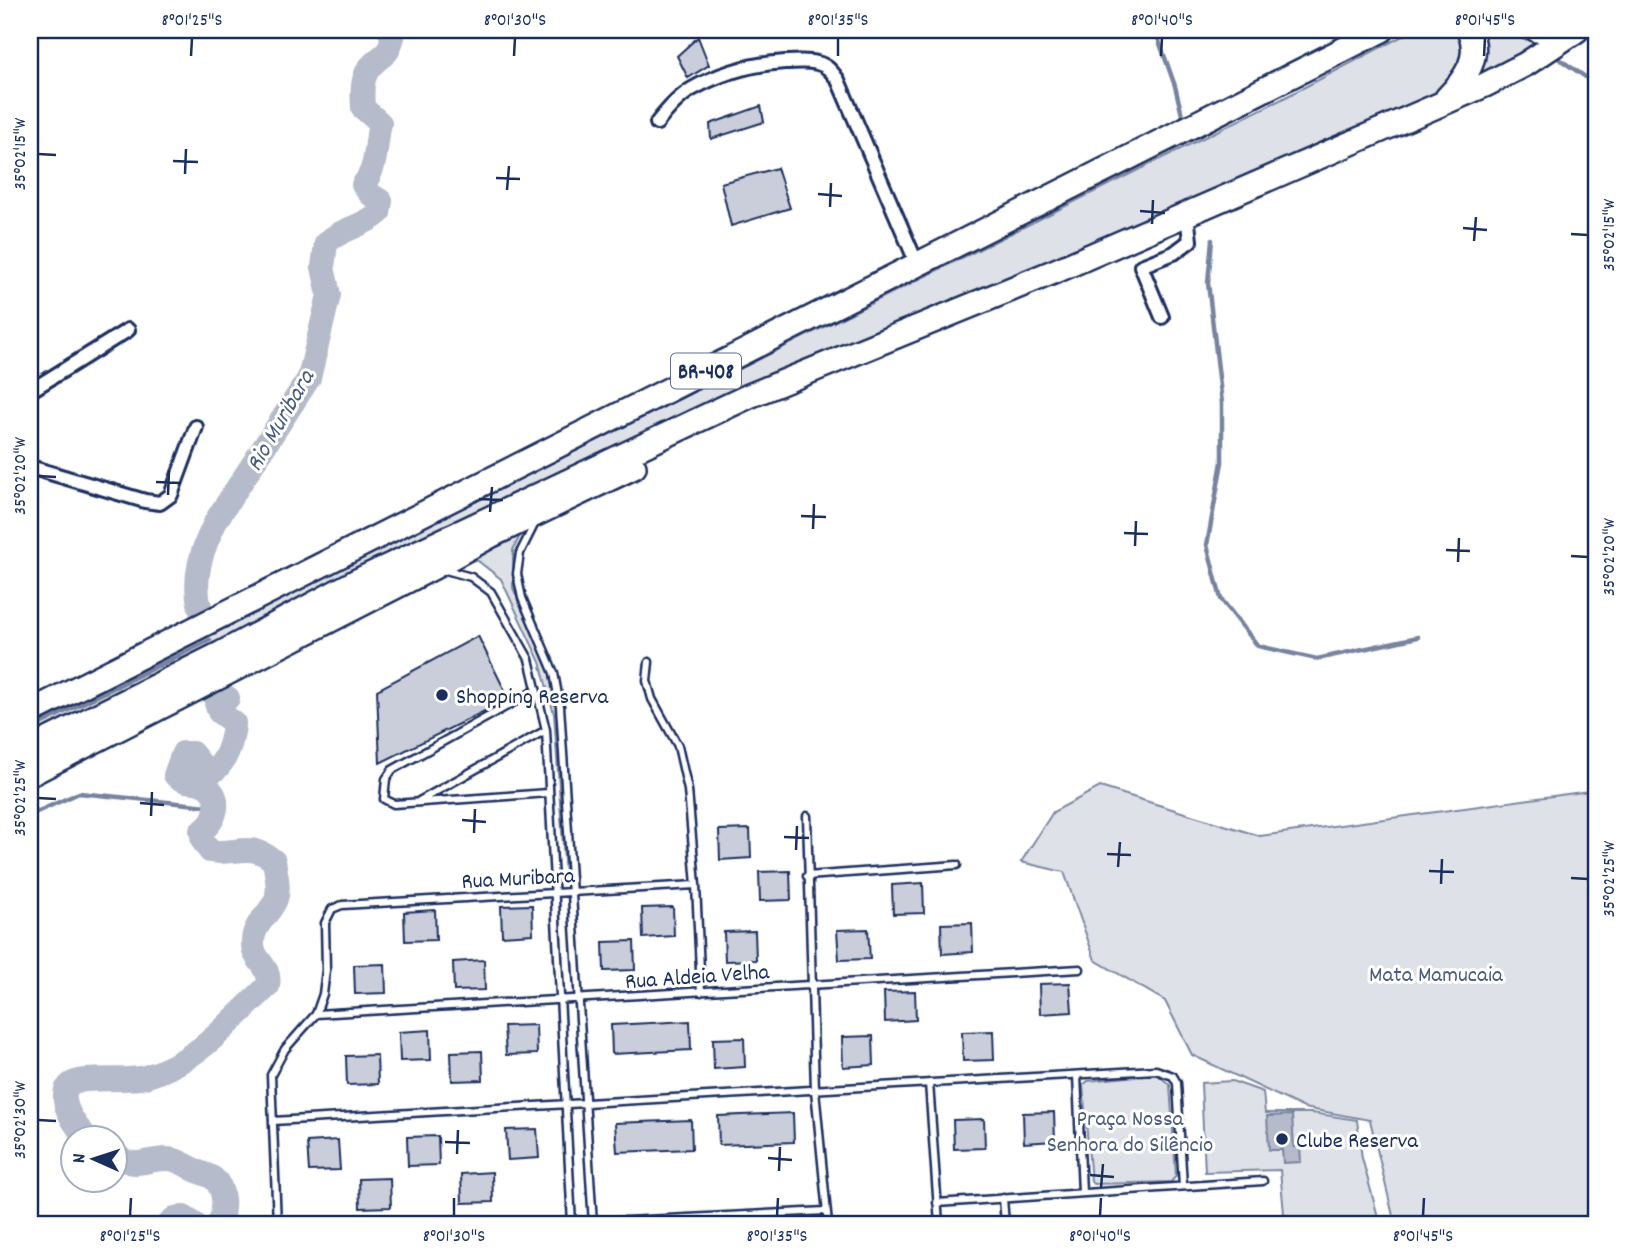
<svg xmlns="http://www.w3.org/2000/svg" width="1627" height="1254" font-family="Dekko,sans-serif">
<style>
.green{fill:#dee1e7;stroke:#7c88a2;stroke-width:2}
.water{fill:#b5bbca;stroke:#77839f;stroke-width:2}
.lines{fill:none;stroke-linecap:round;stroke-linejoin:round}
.stream{stroke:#77839f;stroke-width:4.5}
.river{stroke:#b5bbca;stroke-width:24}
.building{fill:#caceda;stroke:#1b2f5e;stroke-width:2}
.lane-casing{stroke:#1b2f5e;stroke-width:11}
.street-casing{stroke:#1b2f5e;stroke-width:18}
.highway-casing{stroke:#1b2f5e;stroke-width:28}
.lane{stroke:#fff;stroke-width:6}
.street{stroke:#fff;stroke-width:12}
.highway{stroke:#fff;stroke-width:23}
.ticks{fill:none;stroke:#1b2f5e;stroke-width:2.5}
.poi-dot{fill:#1b2f5e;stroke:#fff;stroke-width:2.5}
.labels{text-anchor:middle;stroke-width:6;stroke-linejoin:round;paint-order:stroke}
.shield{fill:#fff;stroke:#5f6d8e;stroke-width:2}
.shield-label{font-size:21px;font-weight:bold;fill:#1b2f5e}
.poi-label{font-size:23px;fill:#1b2f5e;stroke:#fff;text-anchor:start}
.street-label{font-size:23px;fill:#1b2f5e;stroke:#fff}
.park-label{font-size:23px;fill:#4c5c80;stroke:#fff}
.water-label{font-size:24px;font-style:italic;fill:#49597e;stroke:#fff}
.neatline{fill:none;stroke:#1b2f5e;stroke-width:2.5}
.ticks-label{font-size:18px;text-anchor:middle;fill:#1b2f5e}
</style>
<rect width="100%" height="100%" fill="#fff"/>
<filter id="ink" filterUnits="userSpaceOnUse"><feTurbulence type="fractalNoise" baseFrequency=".0143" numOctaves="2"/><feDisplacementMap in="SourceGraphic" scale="14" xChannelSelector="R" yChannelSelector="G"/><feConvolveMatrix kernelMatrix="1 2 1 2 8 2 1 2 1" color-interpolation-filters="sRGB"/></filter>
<g filter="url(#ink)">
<path class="green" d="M1414,30H1464L1469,55L1436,95L1143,226L30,741V724L1136,171L1280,100Z
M1480,30H1507L1524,40L1548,39L1478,75L1484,60Z
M524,527L513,550V588L549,667L557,697L570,876L567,877L565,876L554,714L540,662L501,579L478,561L457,556Z
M1100,787L1260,836L1597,790V1224H1395L1370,1120L1304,1108L1192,1055L1165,1001L1095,960L1064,872L1021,862L1053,812Z
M1157,1074L1170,1085L1176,1176L1171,1182L1094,1184L1091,1182L1083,1085L1088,1081Z
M1232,1081L1263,1092L1265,1113H1312L1357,1120L1362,1158L1380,1224H1285L1280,1170L1205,1172L1201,1083Z"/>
<path class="water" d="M1292,1115L1294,1147H1300L1301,1162L1283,1163L1282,1150H1269L1267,1116Z"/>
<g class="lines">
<path class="stream" d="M1144,30L1158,38L1175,86L1182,115
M1552,54L1597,85
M1212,240L1208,283L1222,403V462L1207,545L1221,599L1258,646L1317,659L1418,637
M30,729L210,640
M30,815L79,793L217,807"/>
<path class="river" d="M201,611C191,579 202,548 217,519L309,378L329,295L323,267L326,243C342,228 363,227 379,213L381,201L370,194L363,185C378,167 375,145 380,123L363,108C362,93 361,74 373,64C387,50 386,59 393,37L389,30
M88,1138C76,1129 54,1096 71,1084C82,1076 127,1082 145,1077C199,1061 228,1023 268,986C272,964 252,962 253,942C253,923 270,915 276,899C280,888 276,873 274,861C249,840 235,856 210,851L203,841L201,831C218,821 224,793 202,784C190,779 188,785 175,775L183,753H192L209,774C226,766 233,740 234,723L219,712L216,703L228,698
M116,1155C136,1171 146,1158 168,1159C176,1159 186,1165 193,1169C199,1173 207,1174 213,1178C226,1189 225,1210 219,1224
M169,1224L175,1218L184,1217L195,1224"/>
</g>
<path class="building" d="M698,37L709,65L688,78L677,56Z
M761,106L764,122L711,139L710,124Z
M777,168L790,208L731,226L721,183Z
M478,636L509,699L380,763L377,690Z
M750,829L751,858L720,860L719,830Z
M790,871L791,900L760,901L759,872Z
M923,883L924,913L893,914L892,885Z
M532,905L533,934L502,936L501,906Z
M673,907L674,936L643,938L642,908Z
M435,910L436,940L405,941L404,912Z
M972,923L973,952L942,954L941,924Z
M868,929L870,959L839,960L837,930Z
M755,931L756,960L725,961L724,932Z
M634,941L635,970L604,971L603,942Z
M484,960L485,990L454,991L453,962Z
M385,964L386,993L355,994L354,965Z
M1070,983L1072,1012L1040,1014L1039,984Z
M915,991L916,1020L885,1022L884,992Z
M690,1021L691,1050L612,1054L611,1025Z
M536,1025L537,1054L506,1055L504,1026Z
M430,1030L431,1060L400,1061L399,1032Z
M993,1031L994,1060L963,1061L962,1032Z
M873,1036L874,1065L843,1067L842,1037Z
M744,1038L745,1067L714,1069L713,1039Z
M482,1051L483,1080L452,1081L451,1052Z
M377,1055L378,1084L347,1085L346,1056Z
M1054,1112L1055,1141L1024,1143L1023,1113Z
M793,1113L794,1142L719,1145L718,1116Z
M984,1119L985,1148L954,1149L953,1120Z
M691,1120L692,1149L617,1152L615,1123Z
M537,1129L539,1158L508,1160L506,1130Z
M438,1136L439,1165L408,1166L407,1137Z
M338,1140L340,1170L309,1171L307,1142Z
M492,1172L493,1202L462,1203L461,1174Z
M390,1178L391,1207L360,1208L359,1179Z"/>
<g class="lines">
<defs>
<path id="lane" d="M536,521L520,553L517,574L522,598L554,673L560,706L593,1224
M442,569L471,577L491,592L529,659L546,730L572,1224
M649,662L647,681L652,699L678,746L688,790L696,885L701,992
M536,690L392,770L386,779L384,799L394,804L548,793
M419,801L546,730
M807,816L815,1090L828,1224
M807,876L957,865
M316,1014C571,1000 825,983 1080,969
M1077,1075L1082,1193
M929,1083L939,1224
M273,1121L1156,1070L1173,1076L1177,1083L1183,1186
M1003,1198L1005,1224
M937,1203L1263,1181
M277,1224L271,1075L285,1049L316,1014L323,994L326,970L325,923L332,909L342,905L696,885
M566,1224L826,1211"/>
<path id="street" d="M657,123C667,110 678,97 692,89C722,72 751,64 785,62C795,62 807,60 817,63C827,65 832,72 838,80L917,264
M1162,317L1141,266L1174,253L1190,241L1187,214
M30,330H31
M30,391L128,330
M30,467L145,501L160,503L171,495L196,427"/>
<path id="highway" d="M1537,30L1573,33
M1447,98C1465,79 1482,57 1469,30
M30,712L1382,30
M30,749L222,653L355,582L749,396L1058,270L1485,85L1526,64L1577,30
M30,774L434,567L492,535L634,467"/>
</defs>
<use href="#lane" class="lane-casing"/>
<use href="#street" class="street-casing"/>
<use href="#highway" class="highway-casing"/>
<use href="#lane" class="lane"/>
<use href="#street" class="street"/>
<use href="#highway" class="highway"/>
</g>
</g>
<path class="ticks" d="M191,56L192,38M514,56L515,38M838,56V38M1161,56L1162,38M1484,56L1485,38M38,154L56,155M173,161L198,162M185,174L186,149M496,178L520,179M507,190L509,166M818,194L842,196M830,207L831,183M1140,211L1165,213M1152,224L1153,200M1463,228L1487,230M1571,234L1588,235M1474,241L1476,217M38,476L56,477M156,482L181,483M168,495L169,470M479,499L503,500M490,512L492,487M801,516L826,517M813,529L814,504M1124,533L1148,534M1135,546L1136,521M1446,550L1470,551M1571,556L1588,557M1458,562L1459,538M38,798L56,799M140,803L164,805M151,816L152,792M462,820L486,822M474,833L475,809M784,837L809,838M796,850L797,826M1107,854L1131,855M1118,867L1120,842M1429,871L1454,872M1571,878L1588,879M1441,884L1442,859M38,1120L56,1121M445,1142L470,1143M457,1154L458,1130M768,1158L792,1160M779,1171L780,1147M1090,1175L1114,1177M1101,1188L1103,1164M130,1216L131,1198M454,1216V1198M777,1216L778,1198M1100,1216L1101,1198M1423,1216L1424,1198"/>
<g class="poi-dot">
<circle cx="442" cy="695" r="7"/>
<circle cx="1282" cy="1139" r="7"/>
</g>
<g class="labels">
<rect class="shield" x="671" y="353.5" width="70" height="35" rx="5"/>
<g class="shield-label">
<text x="706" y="378">BR-408</text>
</g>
<g class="poi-label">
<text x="456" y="703">Shopping Reserva</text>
<text x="1296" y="1147">Clube Reserva</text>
</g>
<g class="street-label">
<text transform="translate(518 877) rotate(-3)" y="8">Rua Muribara</text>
<text transform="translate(697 975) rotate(-4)" y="8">Rua Aldeia Velha</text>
</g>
<g class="park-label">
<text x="1436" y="981">Mata Mamucaia</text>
<text x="1130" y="1125">Praça Nossa<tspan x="1130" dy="26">Senhora do Silêncio</tspan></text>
</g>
<g class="water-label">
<text transform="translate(279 420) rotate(-60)" y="8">Rio Muribara</text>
</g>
</g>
<rect width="1627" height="1254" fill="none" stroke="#fff" stroke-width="77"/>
<g transform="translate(94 1159) rotate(273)"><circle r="33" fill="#ffffff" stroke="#a4acbf" stroke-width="2"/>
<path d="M0-5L12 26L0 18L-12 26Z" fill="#1b2f5e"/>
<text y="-10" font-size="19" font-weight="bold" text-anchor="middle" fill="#1b2f5e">N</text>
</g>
<rect x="38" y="38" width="1550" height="1178" class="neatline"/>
<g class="ticks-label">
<text x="192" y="25">8°01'25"S</text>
<text x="515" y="25">8°01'30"S</text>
<text x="838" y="25">8°01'35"S</text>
<text x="1162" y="25">8°01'40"S</text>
<text x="1485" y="25">8°01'45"S</text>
<text transform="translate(19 154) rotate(-90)" y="6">35°02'15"W</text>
<text transform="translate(1608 235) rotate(-90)" y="6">35°02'15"W</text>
<text transform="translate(19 476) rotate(-90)" y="6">35°02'20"W</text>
<text transform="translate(1608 557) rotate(-90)" y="6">35°02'20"W</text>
<text transform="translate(19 798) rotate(-90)" y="6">35°02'25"W</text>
<text transform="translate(1608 879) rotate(-90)" y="6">35°02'25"W</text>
<text transform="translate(19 1120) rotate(-90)" y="6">35°02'30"W</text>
<text x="130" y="1241">8°01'25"S</text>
<text x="454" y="1241">8°01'30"S</text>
<text x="777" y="1241">8°01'35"S</text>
<text x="1100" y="1241">8°01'40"S</text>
<text x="1423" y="1241">8°01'45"S</text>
</g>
</svg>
